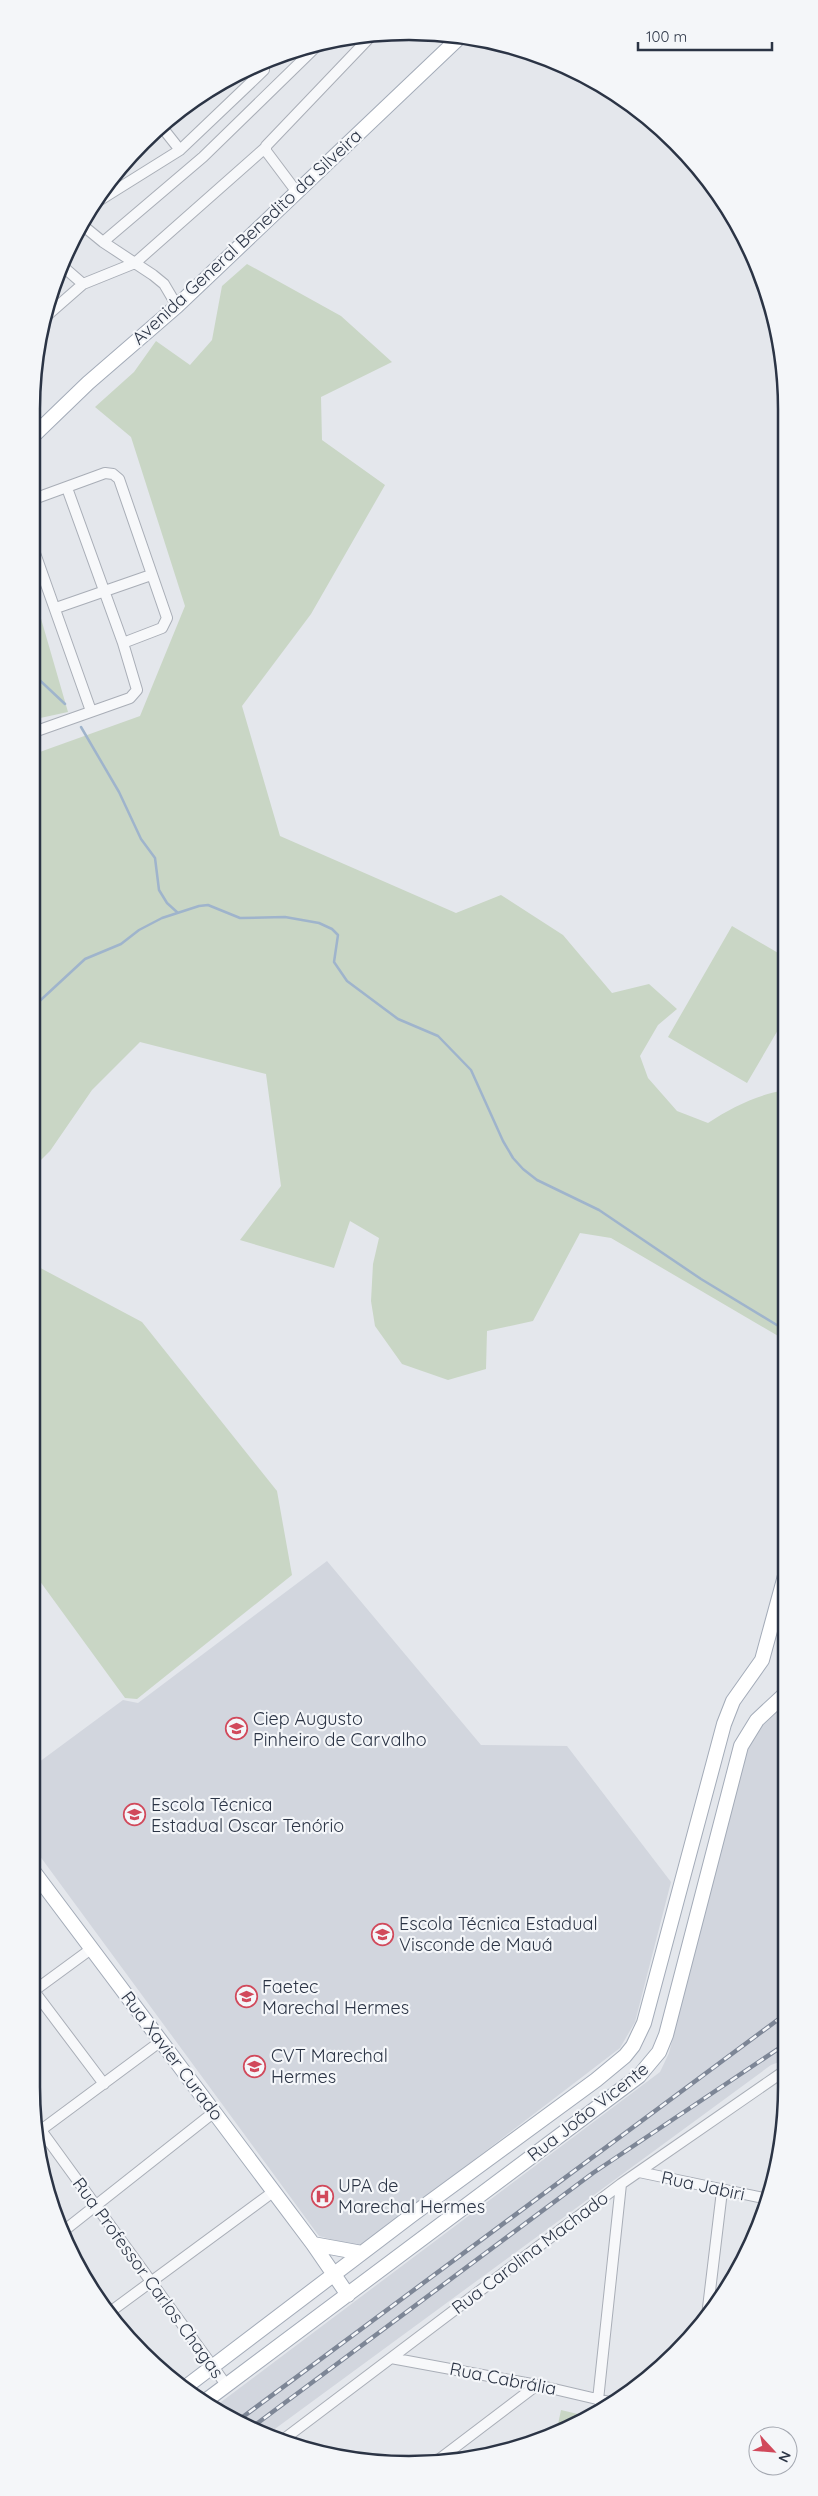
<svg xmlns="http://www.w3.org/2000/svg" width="818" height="2496" font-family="Quicksand,sans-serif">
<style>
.built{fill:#d2d6de}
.green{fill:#c9d6c5}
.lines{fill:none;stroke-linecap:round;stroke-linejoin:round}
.stream{stroke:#9fb4cc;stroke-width:2.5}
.minor-casing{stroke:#a9aeb7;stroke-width:12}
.major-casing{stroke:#a3abb8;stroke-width:16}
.minor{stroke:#f7f8fa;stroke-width:10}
.major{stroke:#fff;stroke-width:14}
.rail-casing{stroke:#7d8696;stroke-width:4.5}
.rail{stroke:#f4f6f9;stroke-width:2.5;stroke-dasharray:8;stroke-linecap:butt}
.labels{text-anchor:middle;stroke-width:4.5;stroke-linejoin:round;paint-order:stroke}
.street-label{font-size:18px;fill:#2b3445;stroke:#f4f6f9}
.poi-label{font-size:18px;fill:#2b3445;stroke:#f4f6f9;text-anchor:start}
.rim{fill:none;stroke:#2b3445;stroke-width:2.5}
</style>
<rect width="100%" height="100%" fill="#e4e7ec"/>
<path class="built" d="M327,1561L481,1745L567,1746L671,1882L635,2022L620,2048L360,2247L319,2236L31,1844V1768L123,1700L138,1703Z
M786,1703L787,2059L771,2065L268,2434L242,2426L213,2408L660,2072L669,2053L739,1772L752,1740L766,1720Z"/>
<path class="green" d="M247,264L341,316L392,362L321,397L322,440L385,485L311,614L242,706L280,836L456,913L501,895L563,935L612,993L649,984L677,1009L658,1025L640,1056L648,1078L677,1111L708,1123C732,1107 757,1095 785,1090V1340L611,1238L580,1233L533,1321L487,1331L486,1369L448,1380L402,1364L375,1326L371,1301L373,1264L379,1238L350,1221L334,1268L240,1240L281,1186L266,1074L140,1042L92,1090L50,1151L31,1170V782L37,753L140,716L185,606L131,437L95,407L134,372L156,341L190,365L212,340L222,286Z
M31,584L68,712L31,720Z
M732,926L785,957V1018L747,1083L668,1037Z
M31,1263L142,1322L277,1491L292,1575L137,1699L125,1698L31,1569Z
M561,2410L586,2416L557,2429Z"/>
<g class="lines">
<path class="stream" d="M31,672L65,704
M81,727L119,792L141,839L155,858L159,890L167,903L178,913
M31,1009L85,959L121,944L139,930L162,918L199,906L208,905L240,918L285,917L319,923L332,929L338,935L334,962L347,981L398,1019L438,1036L471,1070L503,1141L513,1158L523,1169L537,1180L599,1210L701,1279L785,1330"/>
<defs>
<path id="minor" d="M161,126L180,150
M296,191L266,151V146L372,35
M92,205L180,150L264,70V60
M81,224L103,242L153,275L164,284L177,306
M103,242L203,157L320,43
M60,264L83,284
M43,319L83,284L135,263L265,148
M31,500L105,473L113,474L119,479L167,618L162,628L123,643
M31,542L91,711
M56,608L151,575
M31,733L130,698L137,690L123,643L67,488
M31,1987L104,2084
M31,1993L91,1949
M35,2122L227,2386
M37,2133L161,2041
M639,2172L768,2199
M61,2233L213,2113
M110,2312L273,2192
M707,2316L722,2191
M391,2358L537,2385L614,2403
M598,2400L621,2184
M284,2439L621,2184L780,2074
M433,2464L537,2385"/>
<path id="major" d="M31,438L88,383L177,306L461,36
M31,1868L313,2244L348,2295
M313,2244L362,2253
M183,2389L412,2215L596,2080L625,2056L633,2046L644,2023L724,1724L733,1701L762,1660L786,1572
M204,2402L639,2076L659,2052L666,2035L741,1746L757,1720L786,1693"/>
</defs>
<use href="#minor" class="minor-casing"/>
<use href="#major" class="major-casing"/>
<use href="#minor" class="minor"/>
<use href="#major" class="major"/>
<defs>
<path id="rail" d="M236,2422L787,2013
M251,2428L593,2173L787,2043"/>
</defs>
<use href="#rail" class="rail-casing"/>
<use href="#rail" class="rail"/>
</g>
<defs>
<symbol id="school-ring" viewBox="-11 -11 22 22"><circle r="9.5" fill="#f4f6f9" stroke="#d1495b" stroke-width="1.5"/><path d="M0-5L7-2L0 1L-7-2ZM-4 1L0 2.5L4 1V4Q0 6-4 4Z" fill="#d1495b"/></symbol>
<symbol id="university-ring" viewBox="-11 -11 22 22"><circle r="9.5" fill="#f4f6f9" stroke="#d1495b" stroke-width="1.5"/><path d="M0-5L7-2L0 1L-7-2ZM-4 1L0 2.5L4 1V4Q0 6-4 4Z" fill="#d1495b"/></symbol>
<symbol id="hospital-ring" viewBox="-11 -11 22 22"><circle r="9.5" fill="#f4f6f9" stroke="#d1495b" stroke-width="1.5"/><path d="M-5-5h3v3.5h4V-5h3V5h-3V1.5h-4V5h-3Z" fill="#d1495b"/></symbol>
</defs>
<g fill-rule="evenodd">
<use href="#school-ring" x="224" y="1716" width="25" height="25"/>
<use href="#university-ring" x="122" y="1802" width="25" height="25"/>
<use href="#university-ring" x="370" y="1922" width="25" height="25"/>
<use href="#school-ring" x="234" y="1984" width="25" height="25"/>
<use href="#school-ring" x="242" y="2054" width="25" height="25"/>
<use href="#hospital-ring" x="310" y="2184" width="25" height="25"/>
</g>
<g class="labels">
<g class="street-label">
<text transform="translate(247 237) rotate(-43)" y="6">Avenida General Benedito da Silveira</text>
<text transform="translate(172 2056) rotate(53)" y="6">Rua Xavier Curado</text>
<text transform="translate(588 2112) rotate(-38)" y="6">Rua João Vicente</text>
<text transform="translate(703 2186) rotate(12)" y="6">Rua Jabiri</text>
<text transform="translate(530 2253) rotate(-37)" y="6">Rua Carolina Machado</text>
<text transform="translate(148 2278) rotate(54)" y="6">Rua Professor Carlos Chagas</text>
<text transform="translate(503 2379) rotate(11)" y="6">Rua Cabrália</text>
</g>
<g class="poi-label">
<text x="253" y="1725">Ciep Augusto<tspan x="253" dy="21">Pinheiro de Carvalho</tspan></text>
<text x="151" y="1811">Escola Técnica<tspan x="151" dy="21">Estadual Oscar Tenório</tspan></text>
<text x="399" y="1930">Escola Técnica Estadual<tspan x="399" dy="21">Visconde de Mauá</tspan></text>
<text x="262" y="1993">Faetec<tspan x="262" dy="21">Marechal Hermes</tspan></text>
<text x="271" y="2062">CVT Marechal<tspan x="271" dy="21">Hermes</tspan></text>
<text x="338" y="2192">UPA de<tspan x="338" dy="21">Marechal Hermes</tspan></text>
</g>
</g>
<path d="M0 0H818V2496H0ZM409 40H409A369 369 0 0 1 778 409V2087A369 369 0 0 1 409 2456H409A369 369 0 0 1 40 2087V409A369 369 0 0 1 409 40Z" fill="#f4f6f9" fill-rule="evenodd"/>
<path class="rim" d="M409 40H409A369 369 0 0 1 778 409V2087A369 369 0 0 1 409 2456H409A369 369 0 0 1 40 2087V409A369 369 0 0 1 409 40Z"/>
<g transform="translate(773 2451) rotate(116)"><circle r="24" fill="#f4f6f9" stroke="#a4a8b1"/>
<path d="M0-4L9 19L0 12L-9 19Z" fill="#d1495b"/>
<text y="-8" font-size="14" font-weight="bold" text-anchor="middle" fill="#2b3445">N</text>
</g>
<path d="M638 42v8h134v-8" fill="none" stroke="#2b3445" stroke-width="2.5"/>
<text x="646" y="42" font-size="15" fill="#2b3445" stroke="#f4f6f9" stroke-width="4" paint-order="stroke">100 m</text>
</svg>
